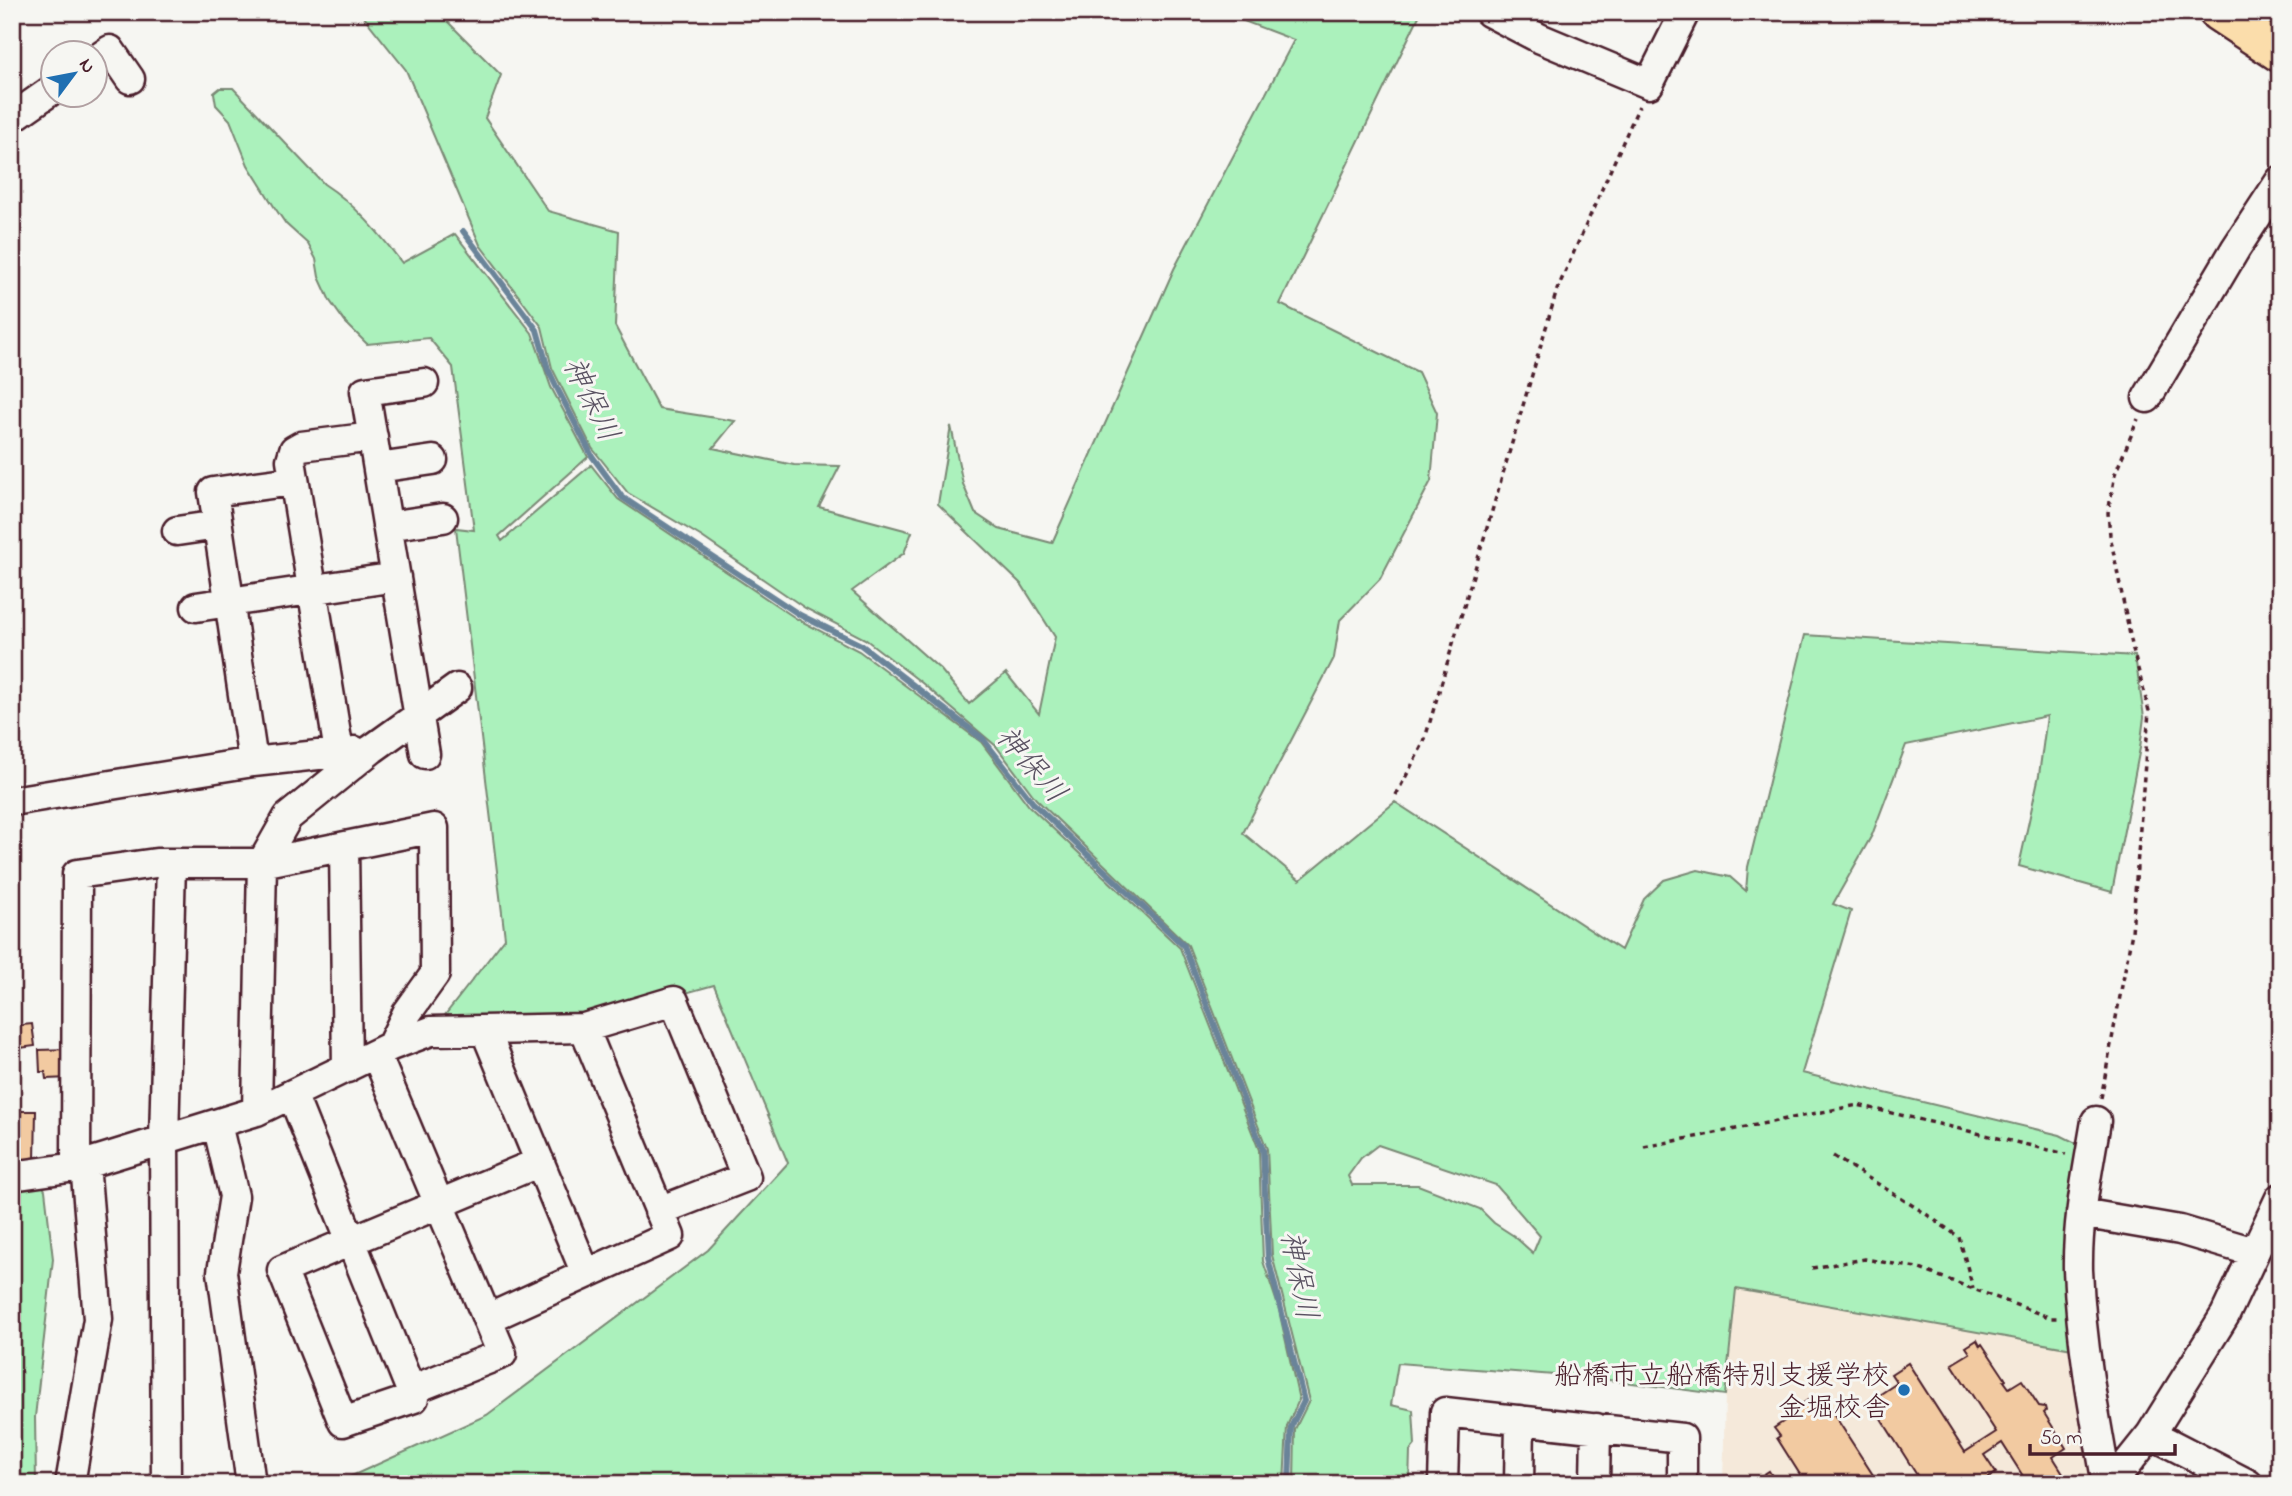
<svg xmlns="http://www.w3.org/2000/svg" width="2292" height="1496" font-family="'Indie Flower','Klee One',sans-serif">
<style>
.built{fill:#f5e9da}
.green{fill:#abf1bc;stroke:#7a8874;stroke-width:2;fill-rule:evenodd}
.lines{fill:none;stroke-linecap:round;stroke-linejoin:round}
.stream{stroke:#6b8499;stroke-width:6}
.building{fill:#f2caa1;stroke:#4a1f2b;stroke-width:2}
.minor-casing{stroke:#4a1f2b;stroke-width:33}
.major-casing{stroke:#4a1f2b;stroke-width:42}
.path{stroke:#4a1f2b;stroke-width:3.5;stroke-dasharray:5 5;stroke-linecap:butt}
.minor{stroke:#f6f6f2;stroke-width:28}
.major{stroke:#fbddab;stroke-width:37}
.poi-dot{fill:#1f6fb2;stroke:#f6f6f2;stroke-width:2.5}
.labels{text-anchor:middle;stroke-width:6;stroke-linejoin:round;paint-order:stroke}
.poi-label{font-size:28px;fill:#4a1f2b;stroke:#f6f6f2;text-anchor:end}
.water-label{font-size:30px;font-style:italic;fill:#5a5262;stroke:#f6f6f2}
</style>
<rect width="100%" height="100%" fill="#f6f6f2"/>
<filter id="ink" filterUnits="userSpaceOnUse"><feTurbulence type="fractalNoise" baseFrequency=".0143" numOctaves="2"/><feDisplacementMap in="SourceGraphic" scale="14" xChannelSelector="R" yChannelSelector="G"/><feConvolveMatrix kernelMatrix="1 2 1 2 8 2 1 2 1" color-interpolation-filters="sRGB"/></filter>
<g filter="url(#ink)">
<path class="built" d="M1736,1289L2078,1350L2095,1484H1723L1725,1395Z"/>
<path class="green" d="M360,12L440,14L501,75L485,118L548,211L619,231L615,326L659,409L735,421L713,448L794,465L840,466L819,507L912,532L904,553L852,591L941,670L969,704L1006,673L1039,714L1055,637L1022,585L938,504L951,426L963,484L975,513L999,529L1052,543L1174,269L1294,40L1220,12H1421L1280,304L1418,372L1437,413L1431,481L1380,579L1340,620L1334,658L1243,833L1300,880L1395,802L1621,950L1644,899L1664,880L1698,870L1730,877L1746,891L1748,867L1805,635L2135,656L2144,717L2140,748L2112,892L2019,866L2039,775L2047,716L1906,745L1872,835L1833,904L1851,911L1802,1073L2060,1135L2076,1143L2081,1152L2078,1350L1736,1289L1725,1395L1593,1378L1398,1363L1391,1405L1413,1410L1415,1445L1410,1451L1409,1484H1294L1295,1429L1309,1401L1272,1255L1267,1149L1188,945L1036,799L996,746L922,683L865,639L805,608L702,537L628,493L592,448L552,368L542,327L480,245L406,70ZM1378,1145L1496,1185L1540,1236L1533,1253L1514,1236L1494,1223L1480,1209L1418,1185H1352L1348,1176L1361,1158Z
M220,88H233L324,184C355,204 380,234 402,263L455,234L532,333L551,387L588,457L499,536L502,541L591,465L618,499L797,619L859,651L981,742L1029,806L1180,948L1259,1150L1263,1261L1278,1306L1299,1400L1287,1426L1284,1484H334L487,1415L708,1250L788,1163L714,985L573,1024H438L505,938L456,528L474,530L453,367L429,338L367,344L345,322L330,301L319,277L316,259L308,244L286,224L275,208L248,165L230,120L216,105L214,93Z
M41,1183L45,1190L53,1259L35,1417L36,1484H12V1188Z"/>
<g class="lines">
<path class="stream" d="M463,231L537,330L548,369L556,386L592,456L622,497L800,615L861,645L983,739L1033,803L1184,946L1263,1150L1268,1258L1304,1401L1291,1427L1289,1484"/>
</g>
<path class="building" d="M32,1024L35,1046L12,1049V1026Z
M69,1049L70,1078L46,1079L45,1072H40L39,1050Z
M14,1111H36L35,1160L13,1159Z
M1977,1340L1980,1346L1982,1344L2006,1380L2004,1381L2009,1388L2022,1380L2039,1406L2045,1407L2046,1411L2044,1413L2066,1448L2053,1457L2070,1484H2028L2002,1443L1984,1455L1996,1473L1984,1481L1985,1484H1947L1944,1479L1937,1484H1915L1920,1480L1870,1401L1897,1383L1891,1374L1908,1363L1965,1452L1996,1432L1952,1364L1970,1353L1966,1347Z
M1822,1396L1875,1478L1866,1484H1806L1777,1438L1780,1436L1774,1428L1786,1420L1784,1416L1808,1400L1810,1404Z
M1769,1471L1777,1484H1749Z"/>
<g class="lines">
<defs>
<path id="minor" d="M1489,12L1539,38L1649,84L1685,12
M94,61L110,50L130,79
M12,118L52,90
M424,383L365,391L425,754
M2147,398L2236,248L2280,181
M378,468L433,460
M387,526L443,518
M177,531L218,525
M196,607L396,577
M339,752L291,460L294,450L301,446L373,437
M253,762L213,492L293,481
M12,801L253,762L355,751
M344,847L347,1068
M485,1030L586,1274
M376,1054L502,1354L411,1390
M292,1094L351,1241L282,1270L343,1422L414,1398L351,1241L540,1162
M257,1111L262,863L288,817L372,749L457,688
M2096,1121C2088,1170 2077,1220 2078,1270C2081,1342 2094,1413 2107,1484
M217,1124L234,1196L222,1272L251,1484
M76,1167L77,874L156,863H262L434,828L435,974L407,1013L391,1046
M12,1176L76,1167L257,1111L391,1046L431,1031L584,1028L674,1001L746,1177L659,1211
M2081,1213L2180,1230L2254,1252
M487,1319L670,1236L584,1028
M2151,1434L2248,1484
M70,1484L98,1319L85,1164
M166,1484L164,1140L171,863
M1443,1484L1445,1412L1682,1438V1484
M1519,1484L1520,1420
M1595,1484L1596,1428
M2111,1484L2151,1434L2225,1315L2280,1198"/>
<path id="major" d="M2218,12L2280,53"/>
</defs>
<use href="#minor" class="minor-casing"/>
<use href="#major" class="major-casing"/>
<path class="path" d="M1396,795L1424,742L1557,290L1639,106
M2101,1098L2132,932L2149,711L2133,650L2110,535L2108,513L2115,474L2138,419
M1644,1147L1858,1105L2066,1154
M1833,1156L1923,1212L1959,1237L1973,1288
M1812,1268L1865,1259L1917,1268L2051,1318H2058"/>
<use href="#minor" class="minor"/>
<use href="#major" class="major"/>
</g>
</g>
<circle class="poi-dot" cx="1904" cy="1390" r="7"/>
<g class="labels">
<g class="poi-label">
<text x="1890" y="1384">船橋市立船橋特別支援学校<tspan x="1890" dy="32">金堀校舎</tspan></text>
</g>
<g class="water-label">
<text transform="translate(592 399) rotate(64)" y="10">神保川</text>
<text transform="translate(1032 764) rotate(49)" y="10">神保川</text>
<text transform="translate(1300 1275) rotate(79)" y="10">神保川</text>
</g>
</g>
<rect width="2292" height="1496" fill="none" stroke="#f6f6f2" stroke-width="42"/>
<rect x="21" y="21" width="2250" height="1454" fill="none" stroke="#4a1f2b" stroke-width="2.5" filter="url(#ink)"/>
<g transform="translate(74 74) rotate(58)"><circle r="33" fill="#f6f6f2" stroke="#b1a0a2" stroke-width="2"/>
<path d="M0-5L12 26L0 18L-12 26Z" fill="#1f6fb2"/>
<text y="-10" font-size="19" font-weight="bold" text-anchor="middle" fill="#4a1f2b">N</text>
</g>
<path d="M2030 1444v10h145v-10" fill="none" stroke="#4a1f2b" stroke-width="3.5"/>
<text x="2040" y="1444" font-size="21" fill="#4a1f2b" stroke="#f6f6f2" stroke-width="5" paint-order="stroke">50 m</text>
</svg>
